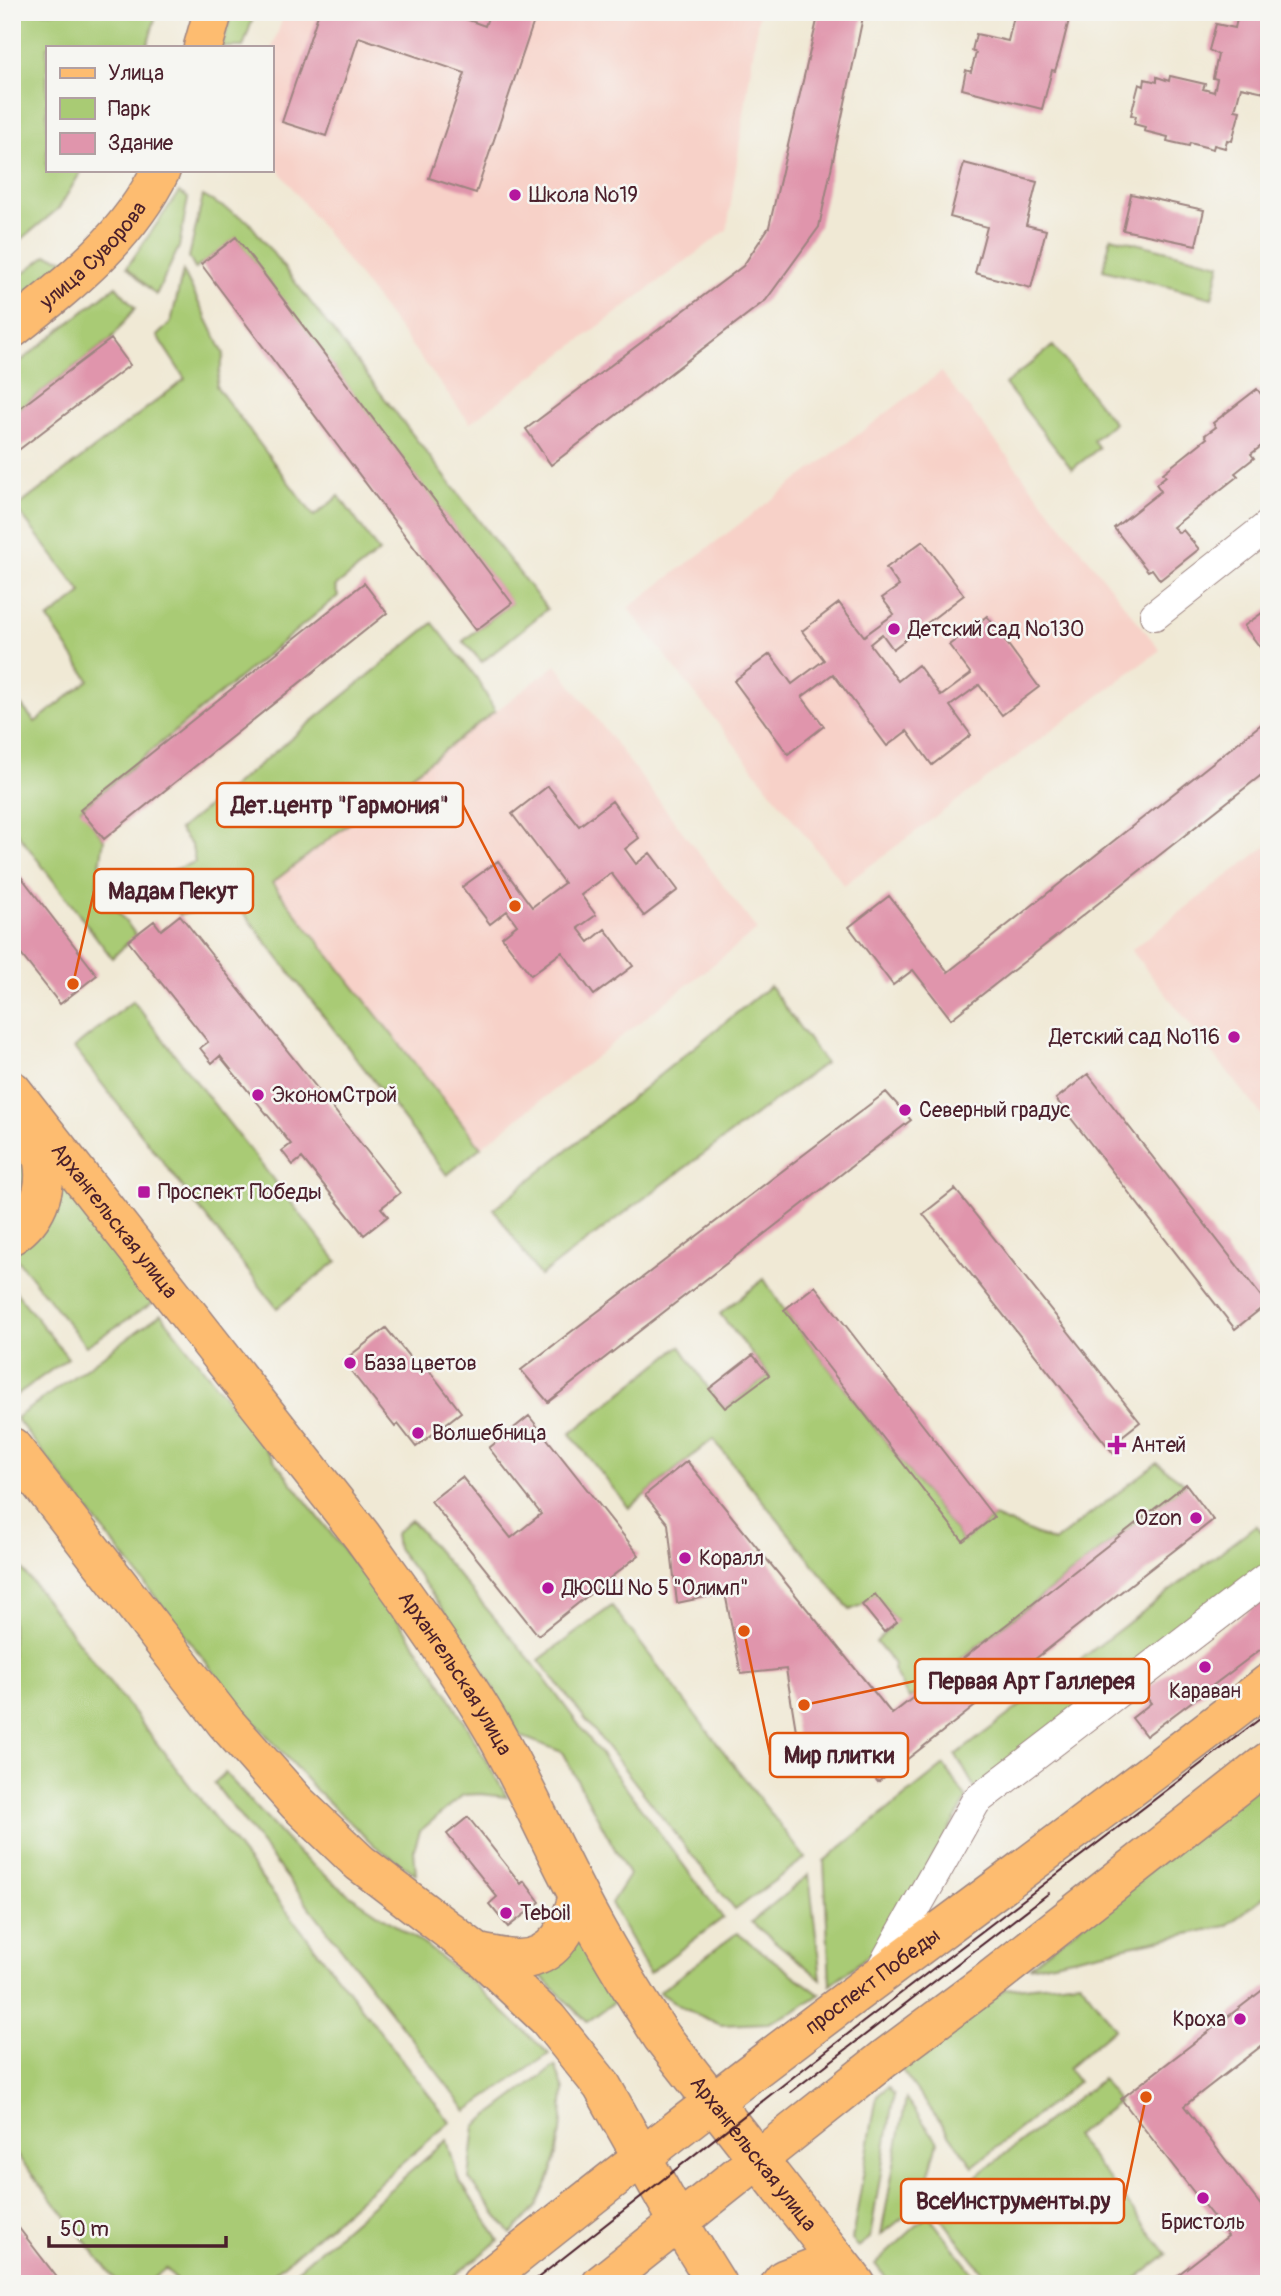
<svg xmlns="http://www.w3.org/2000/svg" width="1281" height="2296" font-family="Pangolin,sans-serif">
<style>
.built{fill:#f7d1c8}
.green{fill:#a9cb74;stroke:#7a7550;stroke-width:2}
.building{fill:#e095ac}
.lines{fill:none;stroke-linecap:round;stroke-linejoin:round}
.minor-casing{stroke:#9d8480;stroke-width:32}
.major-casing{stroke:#9d8480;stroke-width:41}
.minor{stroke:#fff;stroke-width:30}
.major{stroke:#fdbc70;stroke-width:38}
.tram{stroke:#4a1f2b;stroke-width:2}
.poi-dot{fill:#b5179e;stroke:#f6f6f2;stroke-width:2.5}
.labels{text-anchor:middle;stroke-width:5;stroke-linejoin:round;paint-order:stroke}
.poi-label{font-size:21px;fill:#4a1f2b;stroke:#f6f6f2;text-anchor:start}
.street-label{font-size:21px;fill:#4a1f2b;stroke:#f6f6f2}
.leader{fill:none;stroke:#e0560e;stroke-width:2.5}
.callout-dot{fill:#e0560e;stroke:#f6f6f2;stroke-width:2.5}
.callout{fill:#f6f6f2;stroke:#e0560e;stroke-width:2.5}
.callout-label{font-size:23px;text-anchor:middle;font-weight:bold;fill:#4a1f2b}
</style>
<rect width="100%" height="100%" fill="#f6f6f2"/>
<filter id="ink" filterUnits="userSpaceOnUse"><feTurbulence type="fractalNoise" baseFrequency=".0143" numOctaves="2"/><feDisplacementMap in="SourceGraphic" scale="14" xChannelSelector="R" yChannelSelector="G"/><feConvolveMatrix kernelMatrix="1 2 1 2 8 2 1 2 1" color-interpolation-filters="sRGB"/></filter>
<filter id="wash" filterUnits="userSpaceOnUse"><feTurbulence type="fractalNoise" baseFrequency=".00686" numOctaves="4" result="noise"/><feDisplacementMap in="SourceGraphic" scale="28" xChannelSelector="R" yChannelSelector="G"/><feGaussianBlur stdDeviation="1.57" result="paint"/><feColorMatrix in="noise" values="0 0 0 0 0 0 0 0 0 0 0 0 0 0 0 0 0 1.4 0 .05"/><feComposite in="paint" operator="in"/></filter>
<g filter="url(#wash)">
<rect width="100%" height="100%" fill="#f0e9d5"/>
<path class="built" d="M285,12H759L727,230L470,423L271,160V51Z
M941,372L1160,650L844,885L628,608Z
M556,665L757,930L481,1147L272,882Z
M1269,844V1124L1131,950Z"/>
<path class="green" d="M12,12H157L147,47H47V170H82L59,208L12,247Z
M232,12H255L243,47H222Z
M179,192L188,198L179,247L156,295L127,267Z
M203,196L248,221L547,609L482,662L463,641L511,603L236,238L195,269L189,257Z
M1111,237L1220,264L1212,298L1103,270Z
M47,255L67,260L12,303V282Z
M183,271L224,354L216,386L314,516L339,496L379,552L335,587L338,596L81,809L104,839L97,885L136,935L112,958L12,826V694L35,722L89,680L48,619L82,593L16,508L185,379L157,336L171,322Z
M116,286L135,308L111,339L12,414V368Z
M1053,346L1114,423L1093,440L1099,448L1072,469L1005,384Z
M433,623L476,677L495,711L272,883L481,1147L447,1175L235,902L180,915L151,878L195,862L192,846L179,830Z
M770,986L825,1063L540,1276L494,1209Z
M133,1001L337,1261L277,1308L74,1048Z
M12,1141L25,1158L32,1183L12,1221Z
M59,1180L153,1303L86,1346L12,1253Z
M764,1279L784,1310L963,1541L994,1517L1054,1542L1157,1463L1186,1484L909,1699L893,1670L894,1664L876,1642L896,1621L875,1595L862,1605L850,1610L713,1439L629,1508L570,1434L680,1346L709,1389L725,1408L769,1375L720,1314Z
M12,1287L68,1358L12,1398Z
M161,1314L398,1620L441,1682L507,1797L481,1794L463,1795L420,1831L414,1849L416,1874L375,1846L316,1790L241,1707L16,1418Z
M411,1520L532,1662L723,1918L649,1973L611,1903L629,1875L562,1752L520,1736L475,1656L433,1595L397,1548L395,1534Z
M1256,1525L1269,1540V1568L977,1792L956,1755Z
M18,1564L450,2122L261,2284H179L166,2268L146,2284H119L12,2149V1569Z
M612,1606L805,1858L735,1910L539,1660Z
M944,1765L967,1799L879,1947L830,1985L824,1861Z
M225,1773L299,1854L347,1893L425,1945L474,1984L549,2054L467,2111L214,1783Z
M1269,1773V1893L1226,1926L1029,1967Z
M809,1875L821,1979L751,1922Z
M737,1933L819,1994H820L795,2011L768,2023L721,2025L685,2009L659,1992Z
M576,1934L614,2002L587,2022L534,1969Z
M1080,1981L1115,2028L1068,2068L1078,2082L973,2166L901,2069L1005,1989Z
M555,2066L564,2090L561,2132L552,2172L537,2206L511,2234L469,2179L475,2126Z
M1102,2079L1118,2102L1075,2136L1167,2254L1129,2284H992L934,2209Z
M888,2087L894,2095L870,2238L858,2247L852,2239L877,2096Z
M906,2099L938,2142L920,2204L881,2235Z
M447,2140L458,2178L499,2240L444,2284H281Z
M928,2215L981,2284H891L875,2264Z"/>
<g id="blocks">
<path class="building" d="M319,12H446L485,26L490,12H537L476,193L429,178L465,73L359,37L326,136L282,122Z
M819,12H864L819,227L766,300L551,465L526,429L743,266L769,227Z
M1015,12H1071L1060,55L1055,71L1052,70L1042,109L962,89L966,70L971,72L976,53L972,51L976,34L1008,41Z
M1234,12H1269V93L1241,87L1235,110L1240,111L1232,141L1227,140L1225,148L1214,145L1213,149L1190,143L1189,146L1167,141L1168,137L1144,131L1145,127L1134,124L1136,116L1131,115L1139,84L1144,86L1145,79L1157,82V77L1169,81L1170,76L1205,84L1203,89L1214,92L1217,79L1213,78L1218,55L1209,50L1216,24L1235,28L1237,19L1232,18Z
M964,163L1037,182L1026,225L1046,230L1031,288L975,273L987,227L950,217Z
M1131,194L1204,210L1196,245L1123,230Z
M236,237L512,603L476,630L201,264Z
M111,339L130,365L12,455V414Z
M1257,389L1269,404V440L1251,454L1254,458L1235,473L1238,476L1173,527L1179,533L1183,530L1199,549L1160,580L1152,569L1148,571L1114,528L1161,491L1156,484L1166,476L1163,473L1207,438L1205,435L1216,427L1213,423Z
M923,541L964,595L893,649L882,634L870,644L898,681L918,665L941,696L971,674L949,645L987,616L1039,687L1002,715L979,685L950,706L971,735L932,765L907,731L887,746L833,674L802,697L824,726L788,754L734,681L770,654L792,684L824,660L802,631L839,603L864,636L894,614L882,598L899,586L886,568Z
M364,583L387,613L104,839L80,810Z
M1269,608V659L1244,626Z
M1269,718V769L951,1019L913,970L893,985L849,927L889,896L948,972Z
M548,786L579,826L612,801L639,838L625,849L636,864L650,853L678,890L644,916L611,873L581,895L596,915L578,928L589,942L605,929L633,966L594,995L562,952L531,975L502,937L517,925L507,911L490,924L462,887L498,861L532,907L564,883L512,814Z
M12,865L97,975L60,1004L12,943Z
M180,915L400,1193L381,1208L388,1216L364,1235L302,1158L293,1165L282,1151L291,1144L220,1056L212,1063L200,1048L208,1042L128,941L154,921L161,930Z
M1088,1074L1267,1304L1235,1329L1056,1099Z
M886,1092L911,1120L548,1402L521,1370Z
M955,1189L1140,1422L1121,1437L1127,1444L1114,1454L923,1214Z
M815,1286L994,1517L963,1541L784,1310Z
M386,1328L419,1369L425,1365L461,1412L416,1447L398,1424L395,1427L343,1361Z
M753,1355L769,1375L725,1408L709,1389Z
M529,1416L639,1555L538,1635L431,1501L462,1477L511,1538L541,1514L489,1448Z
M687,1461L892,1714L1186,1484L1213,1520L878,1782L845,1741L799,1749L786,1669L741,1674L725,1593L677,1603L668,1524L645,1495Z
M875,1594L897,1622L884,1632L862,1605Z
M1269,1595V1643L1146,1736L1132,1718L1151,1703L1142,1692Z
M468,1817L521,1884L524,1881L540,1902L508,1927L489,1904L497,1897L447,1834Z
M1269,1985V2040L1184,2106L1269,2216V2268L1249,2284H1166L1228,2236L1121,2099Z
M12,2219L62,2284H12Z"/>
</g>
</g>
<g filter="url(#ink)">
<use href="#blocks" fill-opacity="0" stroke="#9d8480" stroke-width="2"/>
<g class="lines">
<defs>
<path id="minor" d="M1155,615L1269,525
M879,1973L976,1801L1269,1576"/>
<g id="major">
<path d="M203,47L213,12"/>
<path id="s1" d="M12,329C71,282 127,239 161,170"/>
<path id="s2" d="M12,1090L362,1536C407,1599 454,1662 493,1729C524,1783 549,1840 578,1895C603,1943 632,1991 662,2037L856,2284"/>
<path d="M12,1235C36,1219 48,1191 43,1162C42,1150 33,1137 28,1126"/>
<path d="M12,1447L226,1723L297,1803L360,1863L478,1953L548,2019L602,2086L679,2223L717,2284"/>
<path d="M478,1953C491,1955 504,1959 517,1959C555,1960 570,1926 578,1896"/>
<path id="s3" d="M481,2284C611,2180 742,2078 875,1979C1007,1881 1139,1784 1269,1683"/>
<path d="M601,2284L884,2059L990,1980L1269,1761"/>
<path d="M780,2284L784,2279L818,2266L847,2273"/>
</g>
</defs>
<use href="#minor" class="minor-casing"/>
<use href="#major" class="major-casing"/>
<use href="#minor" class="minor"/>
<use href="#major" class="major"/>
<path class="tram" d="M791,2092L1049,1893
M530,2284L858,2026L1269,1712"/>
</g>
</g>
<g class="poi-dot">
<circle cx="515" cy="195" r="7"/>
<circle cx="894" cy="629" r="7"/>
<circle cx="1234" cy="1037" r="7"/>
<circle cx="258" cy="1095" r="7"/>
<circle cx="905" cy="1110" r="7"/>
<rect x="137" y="1185" width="14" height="14" rx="3.5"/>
<circle cx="350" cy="1363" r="7"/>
<circle cx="418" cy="1433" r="7"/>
<path d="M1113.5 1434.5h7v7h7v7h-7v7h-7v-7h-7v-7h7z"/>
<circle cx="1196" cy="1518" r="7"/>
<circle cx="685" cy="1558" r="7"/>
<circle cx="548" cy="1588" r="7"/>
<circle cx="1205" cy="1667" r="7"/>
<circle cx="506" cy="1913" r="7"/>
<circle cx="1240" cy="2019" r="7"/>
<circle cx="1203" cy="2198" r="7"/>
</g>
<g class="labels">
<g class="poi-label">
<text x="529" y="202">Школа №19</text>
<text x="908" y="636">Детский сад №130</text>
<text x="1220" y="1044" text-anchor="end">Детский сад №116</text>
<text x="272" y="1102">ЭкономСтрой</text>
<text x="919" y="1117">Северный градус</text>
<text x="158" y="1199">Проспект Победы</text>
<text x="364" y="1370">База цветов</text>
<text x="432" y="1440">Волшебница</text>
<text x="1131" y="1452">Антей</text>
<text x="1182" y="1525" text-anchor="end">Ozon</text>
<text x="699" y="1565">Коралл</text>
<text x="562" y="1595">ДЮСШ № 5 "Олимп"</text>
<text x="1205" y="1698" text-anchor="middle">Караван</text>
<text x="520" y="1920">Teboil</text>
<text x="1226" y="2026" text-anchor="end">Кроха</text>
<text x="1203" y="2229" text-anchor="middle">Бристоль</text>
</g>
<g class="street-label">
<text dy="7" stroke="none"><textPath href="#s1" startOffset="110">улица Суворова</textPath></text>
<text dy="7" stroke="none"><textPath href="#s2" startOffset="166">Архангельская улица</textPath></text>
<text dy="7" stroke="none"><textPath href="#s2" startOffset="733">Архангельская улица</textPath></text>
<text dy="7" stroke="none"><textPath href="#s3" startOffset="495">проспект Победы</textPath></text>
<text dy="7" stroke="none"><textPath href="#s2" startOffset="1300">Архангельская улица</textPath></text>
</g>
</g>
<path class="leader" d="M515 906L463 805M73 984L94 891M804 1705L915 1681M744 1631L770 1755M1146 2097L1124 2201"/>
<g class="callout-dot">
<circle cx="515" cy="906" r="7"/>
<circle cx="73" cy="984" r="7"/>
<circle cx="804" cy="1705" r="7"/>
<circle cx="744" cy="1631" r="7"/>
<circle cx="1146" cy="2097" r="7"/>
</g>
<g class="callout">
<rect x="217" y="783" width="246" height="44" rx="7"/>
<rect x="94" y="869" width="159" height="44" rx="7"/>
<rect x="915" y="1659" width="234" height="44" rx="7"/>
<rect x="770" y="1733" width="138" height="44" rx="7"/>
<rect x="901" y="2179" width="223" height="44" rx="7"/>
</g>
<g class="callout-label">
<text x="340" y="813">Дет.центр "Гармония"</text>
<text x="173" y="899">Мадам Пекут</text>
<text x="1032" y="1689">Первая Арт Галлерея</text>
<text x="839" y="1763">Мир плитки</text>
<text x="1013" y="2209">ВсеИнструменты.ру</text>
</g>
<rect width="1281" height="2296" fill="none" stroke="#f6f6f2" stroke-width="42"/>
<rect x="46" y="46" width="228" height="126" fill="#f6f6f2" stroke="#b1a0a2" stroke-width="2"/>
<rect x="60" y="68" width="35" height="10" fill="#fdbc70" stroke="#b1a0a2" stroke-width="2"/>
<text x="108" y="80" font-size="21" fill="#4a1f2b">Улица</text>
<rect x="60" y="98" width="35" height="21" fill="#a9cb74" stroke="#b1a0a2" stroke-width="2"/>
<text x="108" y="116" font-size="21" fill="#4a1f2b">Парк</text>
<rect x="60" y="133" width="35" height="21" fill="#e095ac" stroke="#b1a0a2" stroke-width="2"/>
<text x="108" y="150" font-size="21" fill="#4a1f2b">Здание</text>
<path d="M49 2236v10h177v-10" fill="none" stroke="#4a1f2b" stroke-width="3.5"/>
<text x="60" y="2236" font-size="21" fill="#4a1f2b" stroke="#f6f6f2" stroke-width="5" paint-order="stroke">50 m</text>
</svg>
